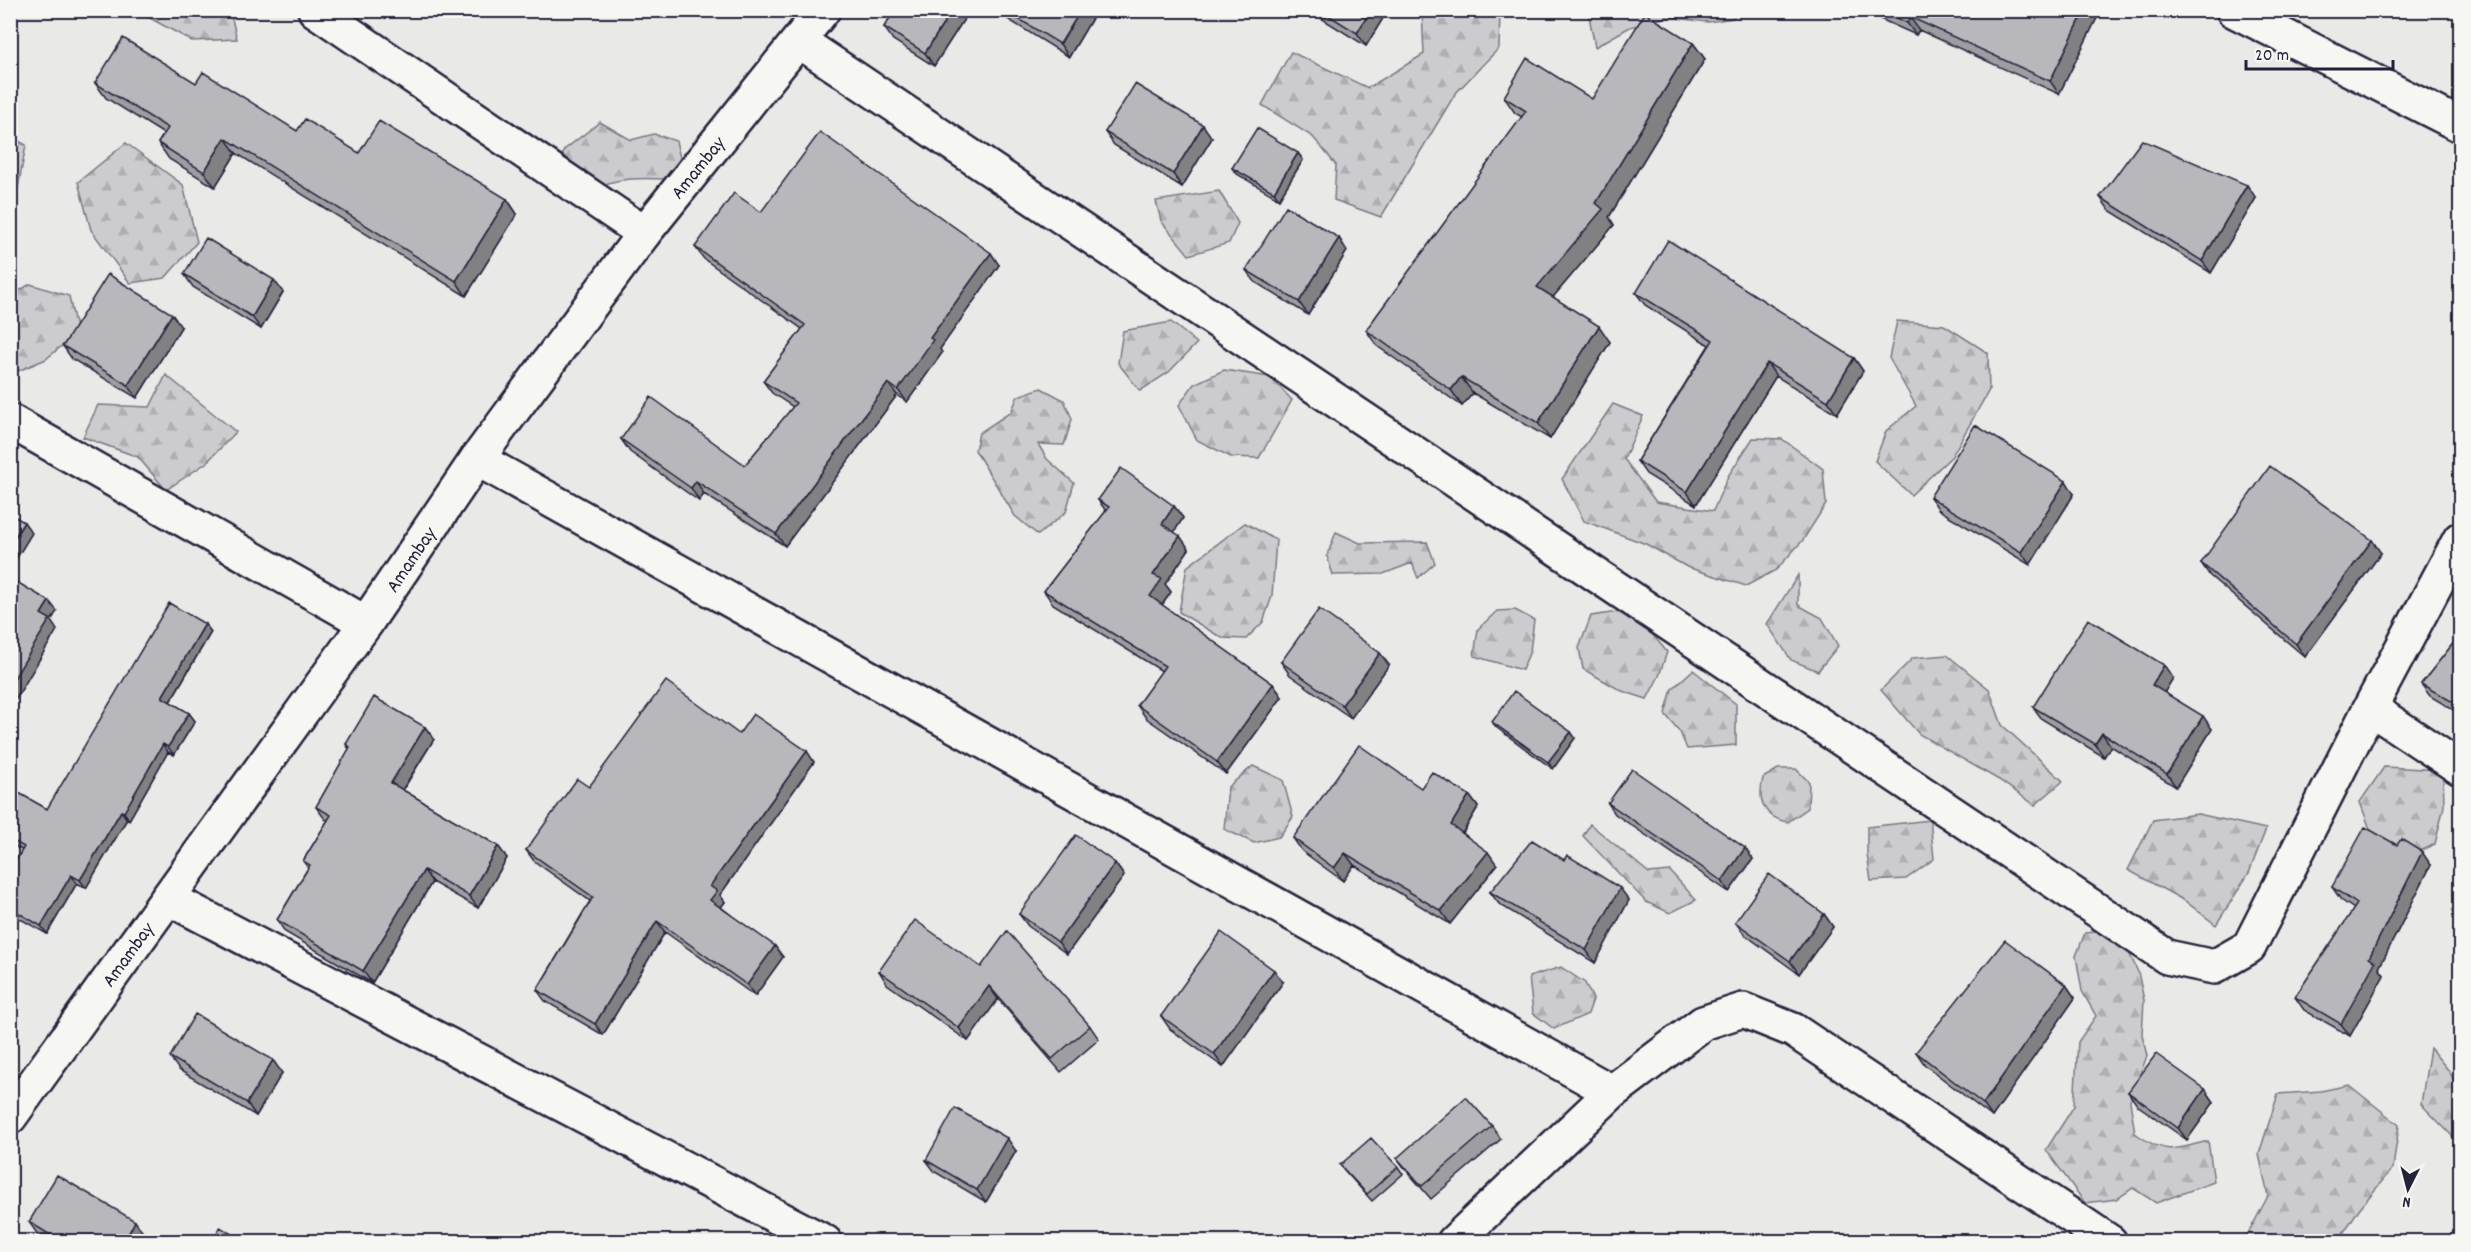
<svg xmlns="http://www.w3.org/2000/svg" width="2471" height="1252" font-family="Dekko,sans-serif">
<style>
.forest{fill:url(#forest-firs);stroke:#777784;stroke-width:1.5}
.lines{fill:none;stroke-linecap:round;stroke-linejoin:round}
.minor-casing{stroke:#22223b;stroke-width:38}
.tertiary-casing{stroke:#22223b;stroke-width:38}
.minor{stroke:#f6f6f2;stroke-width:33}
.tertiary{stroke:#f6f6f2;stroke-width:33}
.wall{fill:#9e9ea2;stroke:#22223b;stroke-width:1.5}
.shaded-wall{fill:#818184;stroke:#22223b;stroke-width:1.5}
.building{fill:#b8b8bc;stroke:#22223b;stroke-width:1.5}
.labels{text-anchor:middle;stroke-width:4.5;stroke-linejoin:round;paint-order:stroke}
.street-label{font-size:20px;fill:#22223b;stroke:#f6f6f2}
</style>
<defs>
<pattern id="forest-firs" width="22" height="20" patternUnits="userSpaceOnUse" patternTransform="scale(1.5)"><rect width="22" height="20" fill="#ccccce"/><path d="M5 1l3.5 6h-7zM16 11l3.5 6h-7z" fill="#afafb2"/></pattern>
</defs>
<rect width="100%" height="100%" fill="#e9e9e7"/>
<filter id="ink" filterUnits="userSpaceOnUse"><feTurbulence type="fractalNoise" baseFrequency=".0167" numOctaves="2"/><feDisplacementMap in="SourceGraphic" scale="12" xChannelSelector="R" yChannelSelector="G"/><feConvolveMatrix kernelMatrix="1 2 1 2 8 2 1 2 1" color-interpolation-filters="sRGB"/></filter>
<g filter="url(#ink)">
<path class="forest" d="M137,11H230L237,39L192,41Z
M1422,11H1500L1499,48L1455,94L1381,217L1334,200L1336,165L1313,137L1262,105L1291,52L1368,88L1424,54Z
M1588,11H1737L1733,18L1708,22L1667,17L1630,27L1595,47Z
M600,122L631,140L654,134L676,141L680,158L669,179C642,178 621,177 596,187L562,158L564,150Z
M11,137L26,145L16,199L11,196Z
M126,143L183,185L197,242L165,278L130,283L91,230L78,182Z
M1219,191L1238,223L1229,243L1189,255L1161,221L1156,201Z
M30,284L69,296L77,333L46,359L18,371L11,363V296Z
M1897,321L1944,325L1988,353L1989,390L1952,456L1911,495L1875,461L1886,431L1916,406L1889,358Z
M1171,322L1197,343L1169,372L1140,391L1118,363L1123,331Z
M1224,370L1270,377L1292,400L1259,458L1231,457L1197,440L1179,405L1194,384Z
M166,375L236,432L206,463L166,490L138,457L83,437L98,405L150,407Z
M1041,388L1064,400L1072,419L1064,445L1038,444L1047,459L1074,483L1066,512L1038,535L1015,516L975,450L979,433L1011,412L1018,396Z
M1613,404L1643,416L1624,459L1656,502L1713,511L1728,476L1753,438L1782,439L1823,469L1826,504L1803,540L1776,570L1746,586L1687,567L1646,544L1584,521L1562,479Z
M1245,523L1276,540L1272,596L1263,622L1246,639L1222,638L1179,612L1187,567Z
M1336,532L1360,543L1427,542L1435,563L1418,578L1412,563L1383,574L1333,575L1327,556Z
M1798,575V605L1822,618L1838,646L1818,671L1791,660L1767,624Z
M1515,610L1534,620L1530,651L1522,670L1474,656L1478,629L1497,611Z
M1618,612L1644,624L1667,652L1659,676L1647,699L1622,691L1583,669L1579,648L1591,616Z
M1947,655L1989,689L2002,725L2063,781L2035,805L1999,780L1919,734L1881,690L1913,658Z
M1693,670L1736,704V745L1687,749L1680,732L1665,714L1672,689Z
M1253,766L1283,780L1293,817L1279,837L1254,843L1224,829L1228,787Z
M2384,767L2443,770L2444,806L2435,844L2406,857L2374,840L2360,802Z
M1778,769H1796L1809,782L1808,808L1788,822C1764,818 1757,801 1763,778Z
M2198,814L2266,829L2249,873L2216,925L2185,901L2128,870L2153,820Z
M1930,820L1934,859L1906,879L1871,881L1867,854V827Z
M1590,824L1649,873L1670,871L1696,900L1670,913L1646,902L1583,836Z
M2104,931L2125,944L2138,972L2144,1000L2142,1035L2147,1056L2130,1101L2135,1133C2165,1155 2173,1150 2208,1141L2214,1182L2156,1203L2133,1188L2117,1199L2085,1203L2046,1150L2074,1106L2078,1042L2096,1016L2082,991L2076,956L2085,933Z
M1561,967L1585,983L1593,999L1588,1014L1554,1029L1533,1013L1529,977Z
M2430,1048L2449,1071L2460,1092V1144L2421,1104Z
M2349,1085L2399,1125L2393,1168L2359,1209L2338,1241H2247V1236L2268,1196L2259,1154L2278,1094L2321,1091Z"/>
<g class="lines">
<defs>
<path id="minor" d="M315,10L644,233
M2233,10L2460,125
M799,41L2167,957L2214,967L2249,947L2370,708L2460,539
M10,421L366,623
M477,459L1612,1092
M2370,708L2460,768
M168,898L825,1242
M1454,1242L1612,1092L1703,1023L1743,1010L1793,1030L2110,1242"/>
<path id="tertiary" d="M10,1117L366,623L477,459L644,233L823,10"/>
</defs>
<use href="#minor" class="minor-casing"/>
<use href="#tertiary" class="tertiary-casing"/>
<use href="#minor" class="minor"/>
<use href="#tertiary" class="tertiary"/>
</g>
<path class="wall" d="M895,10H962L966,16L934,66L893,40L884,27Z
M993,10H1097L1069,57Z
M1308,10H1388L1366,46Z
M1860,10H2101L2059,94L1919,30L1916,35Z
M1693,43L1705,59L1609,217L1614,225L1553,297L1610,342L1550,439L1473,393L1462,406L1377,346L1366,330L1522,117L1515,113L1504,97L1592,99Z
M95,83H196L297,131L359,153L507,199L517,214L466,296L236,153L215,187L169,159L158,143L164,134L106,98Z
M1105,132L1212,138L1182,187L1114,145Z
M1298,153L1303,160L1279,199L1237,174L1232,168Z
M2100,197L2256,198L2211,273L2109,210Z
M761,212L999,265L940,349L942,353L907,402L897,395L785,546L704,494L699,501L630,452L621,439L745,465L793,407L772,393L763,381L802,329L704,259L695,247Z
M1339,238L1347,251L1308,315L1255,282L1246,270Z
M184,274L283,292L261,329L193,287Z
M1636,293L1854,358L1863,371L1837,414L1776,376L1696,505L1646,474L1637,461L1709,345L1645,305Z
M181,327L137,398L72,359L63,346Z
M2074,494L2030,565L1939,510L1930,497Z
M1098,500L1174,506L1183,518L1174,532L1189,549L1165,584L1171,592L1162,605L1273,684L1282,697L1226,774L1146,718L1137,705L1162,671L1053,604L1044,591L1106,511Z
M2381,553L2305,657L2210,576L2201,563Z
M205,624L211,632L170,702L189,713L195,721L174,755L168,752L129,820L127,819L86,888L77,883L47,934L10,913V870L22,850L10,844V788L47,809Z
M2460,635V714L2430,696L2421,684Z
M1281,662L1389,665L1351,718L1290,675Z
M2173,678L2164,692L2212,729L2176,787L2111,746L2104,757L2042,719L2033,707Z
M1492,722L1571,732L1575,738L1553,769L1497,728Z
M425,727L434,739L403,790L498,846L507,858L478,908L432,882L372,983L285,932L277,920L308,868L303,861L328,820L325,819L316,807L349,749L346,744Z
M739,734L814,762L720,895L725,902L721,907L783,957L755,996L665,932L603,1035L545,1001L537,990L590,901L534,861L526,850L589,787Z
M1421,788L1469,795L1478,807L1463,833L1497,865L1450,924L1354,865L1343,881L1302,851L1293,838Z
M1608,803L1753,859L1729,892L1615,814Z
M1115,863L1124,876L1067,954L1028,926L1019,914Z
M2431,865L2379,968L2384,975L2350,1036L2304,1010L2295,997L2354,909L2341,900L2332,887Z
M1490,892L1629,900L1595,963L1499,904Z
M1824,914L1833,927L1799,974L1744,934L1735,922Z
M981,967L1090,1026L1099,1039L1061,1072L998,999L968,1041L887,984L879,971Z
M1283,982L1223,1067L1170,1029L1161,1016Z
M2066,985L2075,998L1992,1117L1925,1065L1916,1052Z
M170,1057L282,1073L256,1116L179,1070Z
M2205,1089L2214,1102L2187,1140L2137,1105L2128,1092Z
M1492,1126L1501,1139L1431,1199L1406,1170L1397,1158Z
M1016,1151L986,1202L935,1172L926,1160Z
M1340,1165L1398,1167L1403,1174L1372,1201L1345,1171Z
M29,1222L144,1234L140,1242H49L38,1235Z"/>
<path class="shaded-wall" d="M952,10H962L966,16L934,66L925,53Z
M1081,10H1097L1069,57L1060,44Z
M1371,10H1388L1366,46L1357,33Z
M2085,10H2101L2059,94L2050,81Z
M1910,17L1919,30L1916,35L1907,23Z
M1693,43L1705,59L1609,217L1614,225L1548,303L1537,287L1596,203Z
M1203,125L1212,138L1182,187L1173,174Z
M225,138L236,153L215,187L204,172Z
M1298,153L1303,160L1279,199L1274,192Z
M2247,185L2256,198L2211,273L2202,261Z
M507,199L517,214L466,296L456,281Z
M1339,238L1347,251L1308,315L1299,302Z
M991,253L999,265L940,349L942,353L907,402L898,390L930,338Z
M274,280L283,292L261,329L252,317Z
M172,314L181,327L137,398L128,385Z
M1599,326L1610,342L1550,439L1538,423Z
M1854,358L1863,371L1837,414L1828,401Z
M1767,363L1776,376L1696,505L1687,492Z
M1461,377L1473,393L1462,406L1451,390Z
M888,383L897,395L785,546L776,534Z
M696,481L704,494L699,501L691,488Z
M2066,481L2074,494L2030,565L2021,552Z
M1174,506L1183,518L1171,537L1162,524Z
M24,522L32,533L10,569V545Z
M1180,536L1189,549L1165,584L1171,592L1159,609L1150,596L1153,575Z
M2372,540L2381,553L2305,657L2296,644Z
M49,601L57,611L51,621L57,630L10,709V685L41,614Z
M205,624L211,632L168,705L162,697Z
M1380,653L1389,665L1351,718L1342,705Z
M2164,665L2173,678L2161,698L2152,685Z
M1273,684L1282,697L1226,774L1217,762Z
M189,713L195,721L174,755L168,747Z
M2203,716L2212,729L2176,787L2167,774Z
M425,727L434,739L399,795L391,783Z
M1571,732L1575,738L1553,769L1548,762Z
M2102,733L2111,746L2104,757L2095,744Z
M163,744L168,752L129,820L124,812Z
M807,751L814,762L720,895L725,902L718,911L710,900V886Z
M1469,795L1478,807L1460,837L1451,825Z
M121,811L127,819L86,888L80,880Z
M498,846L507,858L478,908L469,896Z
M1745,848L1753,859L1729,892L1722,881Z
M1488,852L1497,865L1450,924L1441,911Z
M2422,852L2431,865L2379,968L2384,975L2350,1036L2341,1024L2369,958Z
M1345,853L1354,865L1343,881L1334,868Z
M1115,863L1124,876L1067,954L1058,942Z
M424,870L432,882L372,983L363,971Z
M71,875L77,883L47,934L41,926Z
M1620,888L1629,900L1595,963L1586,950Z
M1824,914L1833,927L1799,974L1790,961Z
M657,921L665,932L603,1035L595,1024Z
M775,946L783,957L755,996L747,985Z
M1274,970L1283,982L1223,1067L1214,1054Z
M2066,985L2075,998L1992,1117L1983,1104Z
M989,986L998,999L968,1041L959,1028Z
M273,1060L282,1073L256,1116L247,1103Z
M2205,1089L2214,1102L2187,1140L2178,1128Z
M1007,1138L1016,1151L986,1202L977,1190Z
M135,1221L144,1234L140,1242H124Z"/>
<path class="building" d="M895,10H952L925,53L884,27Z
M1004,10H1081L1060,44Z
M1320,10H1371L1357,33Z
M1880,10H2085L2050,81L1910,17L1907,23Z
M1645,13L1693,43L1596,203L1603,209L1537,287L1599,326L1538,423L1461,377L1451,390L1366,330L1526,111L1504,97L1527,58L1592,99Z
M123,38L196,83L203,72L297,131L305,119L359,153L379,121L507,199L456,281L225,138L204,172L158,143L168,128L95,83Z
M1135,84L1203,125L1173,174L1105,132Z
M1257,128L1298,153L1274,192L1232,168Z
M820,132L991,253L930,338L933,340L898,390L888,383L776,534L696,481L691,488L621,439L651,397L745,465L796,403L763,381L805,325L695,247L734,193L761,212Z
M2142,140L2247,185L2202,261L2100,197Z
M1286,206L1339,238L1299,302L1246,270Z
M206,238L274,280L252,317L184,274Z
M1668,240L1854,358L1828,401L1767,363L1687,492L1637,461L1713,340L1636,293Z
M108,274L172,314L128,385L63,346Z
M1975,425L2066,481L2021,552L1930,497Z
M2270,466L2372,540L2296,644L2201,563Z
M1121,468L1174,506L1162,524L1180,536L1153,575L1162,579L1150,596L1273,684L1217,762L1137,705L1165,666L1044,591L1109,507L1098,500Z
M10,514L24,522L10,545Z
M10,578L49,601L41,614L50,619L10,685Z
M169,603L205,624L162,697L189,713L168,747L163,744L124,812L121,811L80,880L71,875L41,926L10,908V870L24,847L10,839V788L47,809Z
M1319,609L1380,653L1342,705L1281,662Z
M2088,619L2164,665L2152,685L2203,716L2167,774L2102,733L2095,744L2033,707Z
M2460,635V706L2421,684Z
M666,681L739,734L753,714L807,751L710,886L717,891L710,900L775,946L747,985L657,921L595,1024L537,990L593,897L526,850L577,779L589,787Z
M1514,691L1571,732L1548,762L1492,722Z
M374,697L425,727L391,783L498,846L469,896L424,870L363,971L277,920L310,865L303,861L331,815L316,807L350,747L346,744Z
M1359,745L1421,788L1432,772L1469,795L1451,825L1488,852L1441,911L1345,853L1334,868L1293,838Z
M1632,769L1745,848L1722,881L1608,803Z
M2365,827L2397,845L2401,839L2422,852L2369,958L2375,962L2341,1024L2295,997L2357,904L2332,887Z
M1076,835L1115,863L1058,942L1019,914Z
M1532,840L1564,860L1567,855L1620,888L1586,950L1490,892Z
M1769,874L1824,914L1790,961L1735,922Z
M915,920L981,967L1007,931L1090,1026L1052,1059L989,986L959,1028L879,971Z
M1221,932L1274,970L1214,1054L1161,1016Z
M2005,940L2066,985L1983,1104L1916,1052Z
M195,1014L273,1060L247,1103L170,1057Z
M2156,1054L2205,1089L2178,1128L2128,1092Z
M1466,1097L1492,1126L1422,1186L1397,1158Z
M955,1108L1007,1138L977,1190L926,1160Z
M1371,1138L1398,1167L1367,1194L1340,1165Z
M57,1175L135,1221L124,1242H62L29,1222Z
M220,1227L245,1242H212Z"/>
</g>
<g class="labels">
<g class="street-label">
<text transform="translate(697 167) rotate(-51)" y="7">Amambay</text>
<text transform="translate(410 559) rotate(-56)" y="7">Amambay</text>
<text transform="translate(127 954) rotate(-54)" y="7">Amambay</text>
</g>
</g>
<rect width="2471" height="1252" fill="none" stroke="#f6f6f2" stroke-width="36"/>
<rect x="18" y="18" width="2435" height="1216" fill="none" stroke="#22223b" stroke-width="2" filter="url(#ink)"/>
<g transform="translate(2408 1189) rotate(186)" stroke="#f6f6f2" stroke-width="4.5" paint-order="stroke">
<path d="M0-4.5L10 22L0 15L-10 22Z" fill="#22223b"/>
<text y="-9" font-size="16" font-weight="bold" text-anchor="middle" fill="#22223b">N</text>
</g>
<path d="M2246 60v9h147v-9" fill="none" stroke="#22223b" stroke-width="3"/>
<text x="2255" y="60" font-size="18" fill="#22223b" stroke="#f6f6f2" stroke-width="4.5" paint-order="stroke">20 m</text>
</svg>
